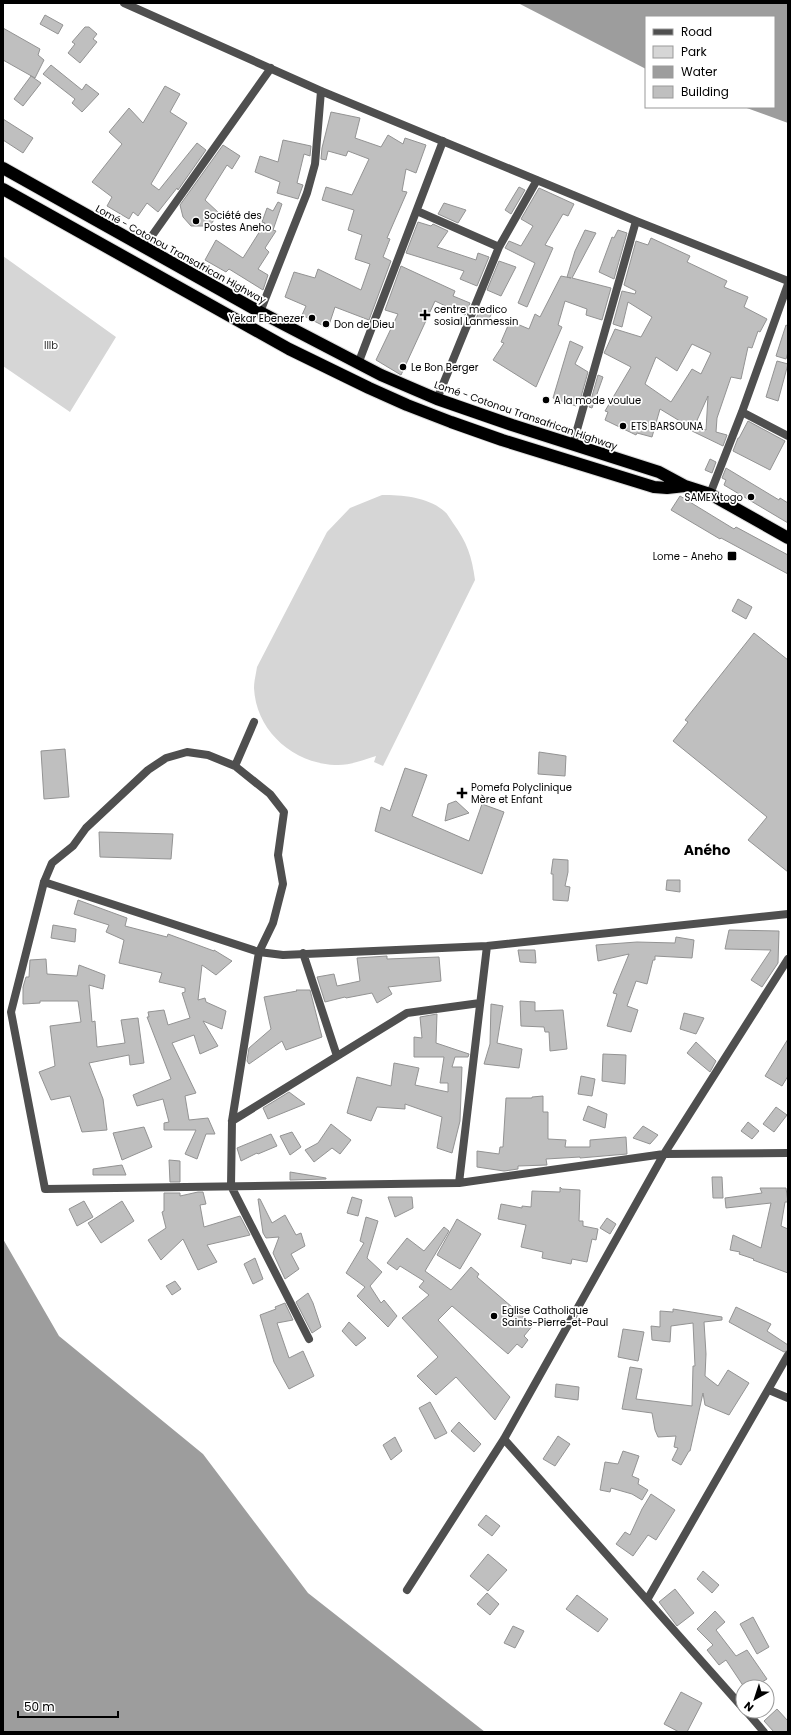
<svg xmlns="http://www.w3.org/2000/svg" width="791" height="1735" font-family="Poppins,sans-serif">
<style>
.green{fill:#d6d6d6}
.water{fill:#9d9d9d}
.building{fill:#bfbfbf;stroke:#939393;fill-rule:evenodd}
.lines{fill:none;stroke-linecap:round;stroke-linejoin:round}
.highway-casing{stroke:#dbdbdb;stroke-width:14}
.lane{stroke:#4f4f4f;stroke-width:8}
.street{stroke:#4f4f4f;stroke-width:8}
.highway{stroke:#000;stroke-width:12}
.poi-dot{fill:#000;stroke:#fff;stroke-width:1.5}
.labels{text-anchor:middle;stroke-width:3.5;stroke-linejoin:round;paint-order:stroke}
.poi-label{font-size:10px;fill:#000;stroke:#fff;text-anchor:start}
.street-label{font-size:10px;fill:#000;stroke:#fff}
.park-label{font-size:10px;fill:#2d2d2d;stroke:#fff}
.district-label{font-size:14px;font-weight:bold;fill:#000;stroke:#fff}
</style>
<rect width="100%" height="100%" fill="#fff"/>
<path class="green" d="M3,256L116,337L70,412L3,366Z
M382,495C402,495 428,497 444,511C448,514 450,519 453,523C467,542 472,557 475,580L383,766L374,762L376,756C364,760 348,766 335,765C293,763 256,731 254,688C254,681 256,674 257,667L327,532L350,508Z"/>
<path class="water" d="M518,3H788V123L744,107H774V17H646V69Z
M3,1239L59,1336L203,1454L308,1593L485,1732H3Z"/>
<path class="building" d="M45,15L63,25L58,34L40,24Z
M85,27H89L97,34L93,39L97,42L80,63L68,53L75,44L72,42Z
M3,28L40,49L38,55L44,60L35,78L3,60Z
M51,65L82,90L86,84L99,94L82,112L72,103L75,99L43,74Z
M31,76L41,83L23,106L14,99Z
M165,86L180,94L170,112L187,123L151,184L159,190L197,143L206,150L178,190L177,188L158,212L147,203L138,216L133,212L129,219L107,206L112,197L92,182L122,144L109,132L129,108L143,123Z
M331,112L360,118L355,138L381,147L388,135L403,144L405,138L426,145L416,173L406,169L402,191L407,192L387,238L390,239L383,257L391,261L369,320L335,307L328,328L302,315L306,306L285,297L294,272L315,278L318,269L361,290L370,264L355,259L362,235L348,230L354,210L322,200L326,187L352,195L369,159L348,151L346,156L328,151L326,160L321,159L322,148Z
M3,119L33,138L23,153L3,140Z
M283,140L311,146L310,156L304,154L297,183L303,185L298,199L277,193L280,182L255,172L260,156L278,162Z
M223,145L240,156L232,169L227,165L205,200L219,213L211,224L203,226H191L183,217L180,205Z
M519,187L525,190L511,214L505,210Z
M539,188L574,204L568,216L563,214L545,245L553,248L527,307L518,303L535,263L505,248L509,241L521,246L533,226L521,219Z
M278,202L282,204L273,230L276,231L265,248L269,252L258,269L268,275L263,290L229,269L226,272L205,260L216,240L243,258L265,223L262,222L267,208L273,211Z
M444,203L466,210L458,223L438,214Z
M418,222L431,226L433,224L448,231L437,247L476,260L478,253L489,257L477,286L460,279L464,271L406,253Z
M585,230L596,233L572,278L611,288L602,320L586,315L587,309L565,301L558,325L562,327L536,387L493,360L504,343L501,342L510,321L529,329L535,314L540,317L561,276L571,278L567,277L575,251Z
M618,230L627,233L614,279L599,272L612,237L614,238Z
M651,238L690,256L687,262L727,281L724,287L748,297L744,307L767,319L760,332L758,331L752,348L748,347L741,379L731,377L717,418L716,432L727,435L723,446L692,431L693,429L660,409L652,437L637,433L636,435L605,420L608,412L605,411L631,367L604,353L606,349L615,329L641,337L652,317L628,302L622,327L613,324L622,291L635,294L636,291L624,285L636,241L648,245ZM692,344L711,353L701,374L692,369L671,402L645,384L656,357L677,371ZM708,396L706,430L694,427Z
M499,261L516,267L501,296L487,290Z
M401,266L455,291L453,296L470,303L465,315L435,301L401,375L376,360L398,314L385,310Z
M480,308L492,313L485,326L475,322Z
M786,325L788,326V352L786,359L776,356Z
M570,341L583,347L575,364L588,372L579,404L576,403V406L553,398Z
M777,361L788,364L778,401L766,397Z
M598,375L603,377L592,408L589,407Z
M748,421L785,441L770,470L733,451L738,438H739Z
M710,459L716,462L712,473L705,470Z
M726,468L779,500L780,498L788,503V523L724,485L726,480L722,478Z
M680,496L734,529L736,527L788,555V574L721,538L720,539L671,510Z
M738,599L752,607L746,619L732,611Z
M754,633L788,660V872L748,840L767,817L673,741L688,722L685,720Z
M65,749L69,797L44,799L41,751Z
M539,752L566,756L565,776L538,774Z
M405,768L427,775L412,816L469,841L482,804L504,812L482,874L375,831L381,807L390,811Z
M456,801L469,813L445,821L448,804Z
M99,832L173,834L171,859L100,857Z
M553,859L568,860V872L565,886L570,887L568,901L553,900V874H551Z
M667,880H680V892L666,890Z
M78,900L127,918L125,926L167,937L168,934L214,951V950L232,961L216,975L202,965L198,1000L205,998L206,1002L226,1011L222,1029L203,1021L218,1046L200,1054L194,1035L172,1043L196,1093L185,1096L189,1120L208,1118L215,1134H206L197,1159L185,1154L196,1130H164V1123L169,1122L163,1099L137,1106L133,1095L171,1079L147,1017H149L148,1012L164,1010L168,1025L190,1018L182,993L185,992V988L159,982L162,973L119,963L124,940L106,932L109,925L74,914Z
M53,925L76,929L75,942L51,938Z
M729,930L779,931L778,963L762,987L751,980L771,950L725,949Z
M676,937L694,940L692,958L655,956V960H653L647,984L636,981L627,1006L638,1010L631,1032L607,1026L617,994L613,993L629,954L598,961L596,945L637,942L675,943Z
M518,950H535L536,963L520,962Z
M387,956V959L439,957L441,981L388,987L392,994L377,1003L372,993L346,998L345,997L325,1002L317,977L334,974L337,986L360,981L357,958Z
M46,959L47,974L77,976L79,965L105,975L103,989L89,985L92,1022L95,1021L97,1047L125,1043L121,1020L138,1018L144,1063L130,1065L129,1055L89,1063L103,1099L107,1130L82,1132L70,1096L51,1100L39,1072L55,1066L50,1026L81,1022L78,1001H40V1003L23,1004V987L26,977H29L30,960Z
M296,990H310L322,1037L286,1050L282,1041L249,1064L247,1061L249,1048L271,1029L264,997L297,991Z
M520,1001L535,1002V1011L563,1010L567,1049L550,1051L549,1032H545L544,1027L521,1026Z
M491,1004L503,1006L497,1043L522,1049L519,1068L484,1064L490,1044Z
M684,1013L704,1018L696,1034L680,1029Z
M437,1014L436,1043L469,1054L468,1057H455L452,1067H462L460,1121L452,1153L437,1148L442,1117L405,1104V1109L377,1107L371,1121L347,1113L357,1077L391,1086L394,1063L419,1068L415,1085L448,1092V1083H440L444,1057H414V1037L422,1038L420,1017Z
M788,1039V1076L782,1086L765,1076Z
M696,1042L716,1061L710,1072L687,1053Z
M603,1054L626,1055L625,1084L602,1081Z
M581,1076L595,1079L592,1096L578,1094Z
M289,1092L305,1104L268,1119L263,1108Z
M543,1096V1112H548V1139L566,1140L565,1147H590V1140L626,1137L627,1154L580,1158V1157L546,1159L547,1165L518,1166V1169L504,1171L477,1167V1151L499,1154L500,1147H503L506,1098H532V1097Z
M588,1106L607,1114L605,1128L583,1120Z
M776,1107L787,1115L774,1132L763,1124Z
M748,1122L759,1131L752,1139L741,1131Z
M331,1124L351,1140L340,1154L332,1148L314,1162L305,1150L318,1143Z
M643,1126L658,1135L650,1144L633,1138Z
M144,1127L152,1147L122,1160L113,1133Z
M292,1132L301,1147L290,1155L280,1136Z
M271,1134L277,1146L258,1154L257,1153L241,1161L237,1148Z
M169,1160L180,1161V1182H170Z
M122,1165L126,1175H93V1169Z
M290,1172L326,1178V1179L290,1180Z
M712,1177H722L723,1198H713Z
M560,1187L562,1189L580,1190L579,1221H583V1226L598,1229L596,1240L592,1239L587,1262L572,1259L571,1264L542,1258L543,1252L521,1247L526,1225L498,1219L501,1204L522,1208V1206L531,1207L532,1191L560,1192Z
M760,1188H786L788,1202H785L781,1226L788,1229V1273L753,1260L754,1259L739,1254L740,1252L730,1250L733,1235L761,1248L771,1203L726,1208L725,1198L762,1193Z
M198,1192H203L206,1204L200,1205L204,1227L240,1216L250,1235L207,1245L217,1262L198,1270L183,1239L161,1260L148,1240L166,1228L162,1212L164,1211V1193H180V1196Z
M352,1197L362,1200L358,1216L347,1213Z
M388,1197H412L413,1208L395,1217Z
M258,1199H260L272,1223L285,1215L296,1235L301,1233L305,1246L291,1254L299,1269L285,1279L273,1253L279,1237L266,1238L263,1233Z
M84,1201L93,1217L77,1226L69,1209Z
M122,1201L134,1221L101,1243L88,1223Z
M366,1217L378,1221L367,1258L382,1272L370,1286L381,1303L384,1300L397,1316L388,1327L357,1296L365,1287L346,1273L364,1243L360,1241Z
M607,1218L616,1224L610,1234L600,1228Z
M457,1219L481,1234L460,1269L437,1255Z
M444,1227L449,1231L425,1271L451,1290L471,1267L479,1274L477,1277L533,1325L524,1336L528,1340L522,1348L517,1344L508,1354L452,1306L438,1320L510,1397L495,1420L456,1377L436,1395L417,1376L438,1357L402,1318L429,1295L419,1287L424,1281L400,1266L397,1270L387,1263L407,1238L424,1251Z
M255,1258L263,1279L253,1284L244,1264Z
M175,1281L181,1289L172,1295L166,1286Z
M308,1293L313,1303L321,1327L312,1333L296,1302Z
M285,1303L293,1320L277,1323L289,1358L303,1351L314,1376L289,1389L274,1362L260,1315L276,1309L275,1307Z
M736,1307L771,1324L767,1331L788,1345V1350L784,1352L729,1322Z
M673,1309L722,1317V1320L704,1322L706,1354L705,1376L718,1386L728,1370L749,1383L729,1415L705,1405L703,1393L690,1451H689L681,1465L672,1460L678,1448L674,1447L676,1436L658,1437L655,1430L652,1413L622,1409L630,1367L642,1369L636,1399L692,1406L693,1366H695L693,1323L671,1326L670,1342L652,1340L651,1326L660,1327V1311L673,1312Z
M349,1322L366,1338L356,1346L342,1331Z
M623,1329L644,1332L638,1361L618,1357Z
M556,1384L579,1387L578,1400L555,1397Z
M430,1402L447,1433L435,1439L419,1408Z
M459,1422L481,1444L474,1452L451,1431Z
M558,1436L570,1444L555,1466L543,1459Z
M395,1437L402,1451L391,1460L383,1445Z
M623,1451L639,1456L632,1476L639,1479L638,1484L648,1490L642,1500L632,1494L611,1488L610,1492L600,1490L605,1462L618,1464Z
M651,1494L675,1510L656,1540L648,1535L633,1556L616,1544L625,1532L630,1535L642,1509Z
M486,1515L500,1526L492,1536L478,1525Z
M488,1554L507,1570L488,1591L470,1576Z
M703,1571L719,1585L712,1593L697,1579Z
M675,1589L694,1613L677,1626L659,1602Z
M487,1593L499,1604L490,1615L477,1604Z
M577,1595L608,1619L598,1632L566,1609Z
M715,1611L725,1622L716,1630L736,1656L747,1650L767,1679L754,1687H744L726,1660L719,1665L707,1650L713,1645L697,1629Z
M753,1617L769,1647L757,1654L740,1624Z
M513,1626L524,1631L515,1648L504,1643Z
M681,1692L702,1703L687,1732H679L664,1724Z
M777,1709L788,1721V1732H774L764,1721Z"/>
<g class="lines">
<defs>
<path id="highway" d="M3,168L260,312L381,375L437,399L512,425L659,472L685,486L710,494L788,538
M3,189L289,349L369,388L407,405L451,422L502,440L654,487L667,488L685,486"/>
</defs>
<use href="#highway" class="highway-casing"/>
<path class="lane" d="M235,766L254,722
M44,882L52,863L73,846L86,828L148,770L166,758L187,752L208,755L235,766L270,794L284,812L278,855L283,884L273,923L259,952"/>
<path class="street" d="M124,3L321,91L636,221L788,281
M417,211L499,247
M144,247L271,68
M260,312L307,193L315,164L321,91
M358,364L443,141
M437,399L499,247L537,180
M742,412L788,436
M573,444L636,221
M710,494L742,412L788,284
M788,914L487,946L283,955L259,952L44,882L11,1012L45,1189L459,1183L664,1154L788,1153
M259,952L232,1121L231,1186L309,1339
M303,953L337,1056
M232,1121L407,1013L480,1003
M459,1183L487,946
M769,1390L788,1398
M504,1439L743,1708
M407,1590L504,1439L664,1154L788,959
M647,1600L788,1355
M746,1711L764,1732"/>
<use href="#highway" class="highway"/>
</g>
<g class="poi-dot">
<circle cx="196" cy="221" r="4"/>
<path d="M423 309h4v4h4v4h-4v4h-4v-4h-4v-4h4z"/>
<circle cx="312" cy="318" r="4"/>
<circle cx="326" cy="324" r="4"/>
<circle cx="403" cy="367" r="4"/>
<circle cx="546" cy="400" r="4"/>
<circle cx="623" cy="426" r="4"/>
<circle cx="751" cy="497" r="4"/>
<rect x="727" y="551" width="10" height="10" rx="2"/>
<path d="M460 787h4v4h4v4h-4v4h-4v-4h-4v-4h4z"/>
<circle cx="494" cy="1316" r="4"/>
</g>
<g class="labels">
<g class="poi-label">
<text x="204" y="219">Société des<tspan x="204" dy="12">Postes Aneho</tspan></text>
<text x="434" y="313">centre medico<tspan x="434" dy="12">sosial Lanmessin</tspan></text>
<text x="304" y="322" text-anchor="end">Yekar Ebenezer</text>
<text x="334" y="328">Don de Dieu</text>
<text x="411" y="371">Le Bon Berger</text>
<text x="554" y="404">A la mode voulue</text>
<text x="631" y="430">ETS BARSOUNA</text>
<text x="743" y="501" text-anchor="end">SAMEX togo</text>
<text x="723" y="560" text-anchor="end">Lome - Aneho</text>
<text x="471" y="791">Pomefa Polyclinique<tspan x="471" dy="12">Mère et Enfant</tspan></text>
<text x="502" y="1314">Eglise Catholique<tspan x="502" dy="12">Saints-Pierre-et-Paul</tspan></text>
</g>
<g class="street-label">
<text transform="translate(181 254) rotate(29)" y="4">Lomé - Cotonou Transafrican Highway</text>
<text transform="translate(526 415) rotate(19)" y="4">Lomé - Cotonou Transafrican Highway</text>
</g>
<g class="park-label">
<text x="51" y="349">IIIb</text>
</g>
<g class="district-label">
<text x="707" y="855">Aného</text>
</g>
</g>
<rect width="791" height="1735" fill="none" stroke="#000000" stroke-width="8"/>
<rect x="645" y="16" width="130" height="92" fill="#ffffff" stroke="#999999"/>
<rect x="653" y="29" width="20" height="6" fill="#4f4f4f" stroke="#999999"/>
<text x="681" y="36" font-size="12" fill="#000000">Road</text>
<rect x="653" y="46" width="20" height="12" fill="#d6d6d6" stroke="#999999"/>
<text x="681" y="56" font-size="12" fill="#000000">Park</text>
<rect x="653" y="66" width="20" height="12" fill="#9d9d9d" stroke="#999999"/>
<text x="681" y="76" font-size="12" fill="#000000">Water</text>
<rect x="653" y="86" width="20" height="12" fill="#bfbfbf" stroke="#999999"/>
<text x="681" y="96" font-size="12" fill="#000000">Building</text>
<g transform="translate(755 1699) rotate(219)"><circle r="19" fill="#ffffff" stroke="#999999"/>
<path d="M0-3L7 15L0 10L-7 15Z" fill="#000000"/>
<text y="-6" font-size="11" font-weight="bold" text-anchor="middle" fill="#000000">N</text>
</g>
<path d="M18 1711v6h100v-6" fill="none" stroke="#000000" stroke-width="2"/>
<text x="24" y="1711" font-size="12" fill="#000000" stroke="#ffffff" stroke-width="3" paint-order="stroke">50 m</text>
</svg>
